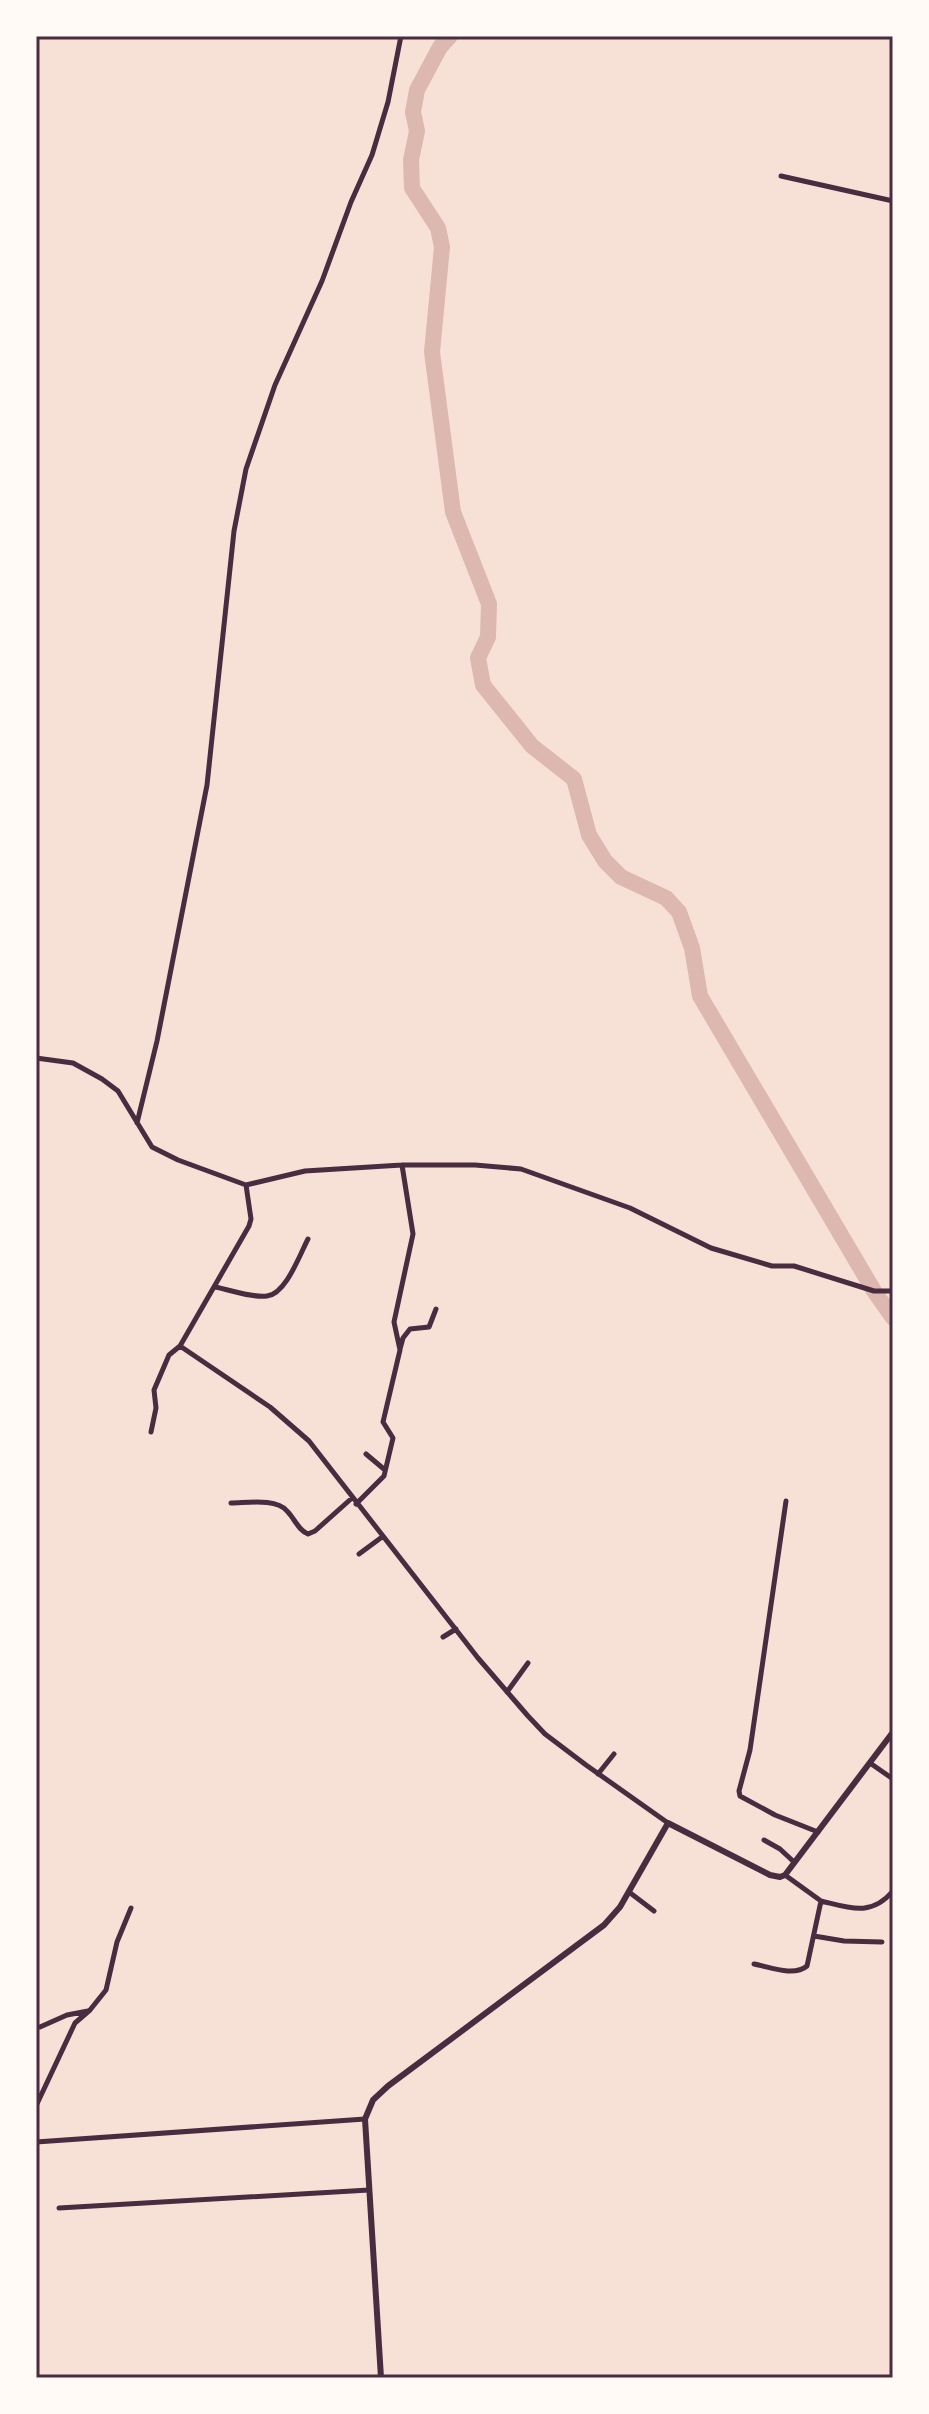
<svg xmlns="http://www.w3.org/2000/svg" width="929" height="2414" font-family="'Source Serif 4',serif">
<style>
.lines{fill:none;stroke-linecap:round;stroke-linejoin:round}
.river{stroke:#dcb8b0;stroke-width:16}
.minor{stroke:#4a2c40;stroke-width:5}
.tertiary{stroke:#4a2c40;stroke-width:6}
.neatline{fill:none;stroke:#4a2c40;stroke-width:3}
</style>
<rect width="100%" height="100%" fill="#f7e1d7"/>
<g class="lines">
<path class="river" d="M450,36L440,47L417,90L413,112L417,131L411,160L412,188L438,228L442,247L432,352L453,512L489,604L488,637L478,658L483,685L532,746L574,779L589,835L605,861L621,877L666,898L679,912L692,948L700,996L874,1291L893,1318"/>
<path class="minor" d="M781,176L893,201
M36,1058L73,1063L102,1079L118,1091L152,1147L178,1160L246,1185L305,1171L402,1165H475L521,1169L630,1208L711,1248L772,1266H794L874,1291H893
M137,1123L157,1041L207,785L234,531L246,469L275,385L322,281L351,202L372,155L388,102L401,36
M246,1185L251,1219L249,1226L180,1346L270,1407L309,1441L478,1658L528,1716L545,1734L586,1765L668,1823
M215,1287C231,1290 252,1298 267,1296C286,1294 300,1254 308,1239
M400,1349L403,1338L410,1329L429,1327L436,1309
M151,1432L156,1408L154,1390L169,1355L180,1346
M366,1454L385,1470
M786,1501L750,1750L739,1791L740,1796L775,1815L818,1832
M231,1503C247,1503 276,1498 287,1511C295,1519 298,1530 308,1534L315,1531L352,1498
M356,1504L384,1476L393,1438L383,1422L400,1350L394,1322L413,1234L402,1165
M359,1554L382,1537
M443,1637L456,1629
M507,1692L528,1663
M870,1763L893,1779
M598,1774L614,1754
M764,1840L780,1849L794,1862
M629,1892L654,1911
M821,1901C850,1908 871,1917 893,1891
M814,1936L844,1941L882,1942
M754,1964C770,1967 794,1977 807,1966L821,1901L785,1875
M36,2027H40L67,2015L88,2011
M36,2106L75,2023L90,2010L106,1990L117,1942L131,1908
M36,2142L365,2119
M59,2208L369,2190"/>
<path class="tertiary" d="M893,1392V1406
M381,2378L365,2119L373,2100L388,2086L604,1925L620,1907L668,1823L770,1875L780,1877L785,1875L893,1732"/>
</g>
<rect width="929" height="2414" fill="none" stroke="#fffaf5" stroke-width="76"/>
<rect x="38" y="38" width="853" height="2338" class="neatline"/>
</svg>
